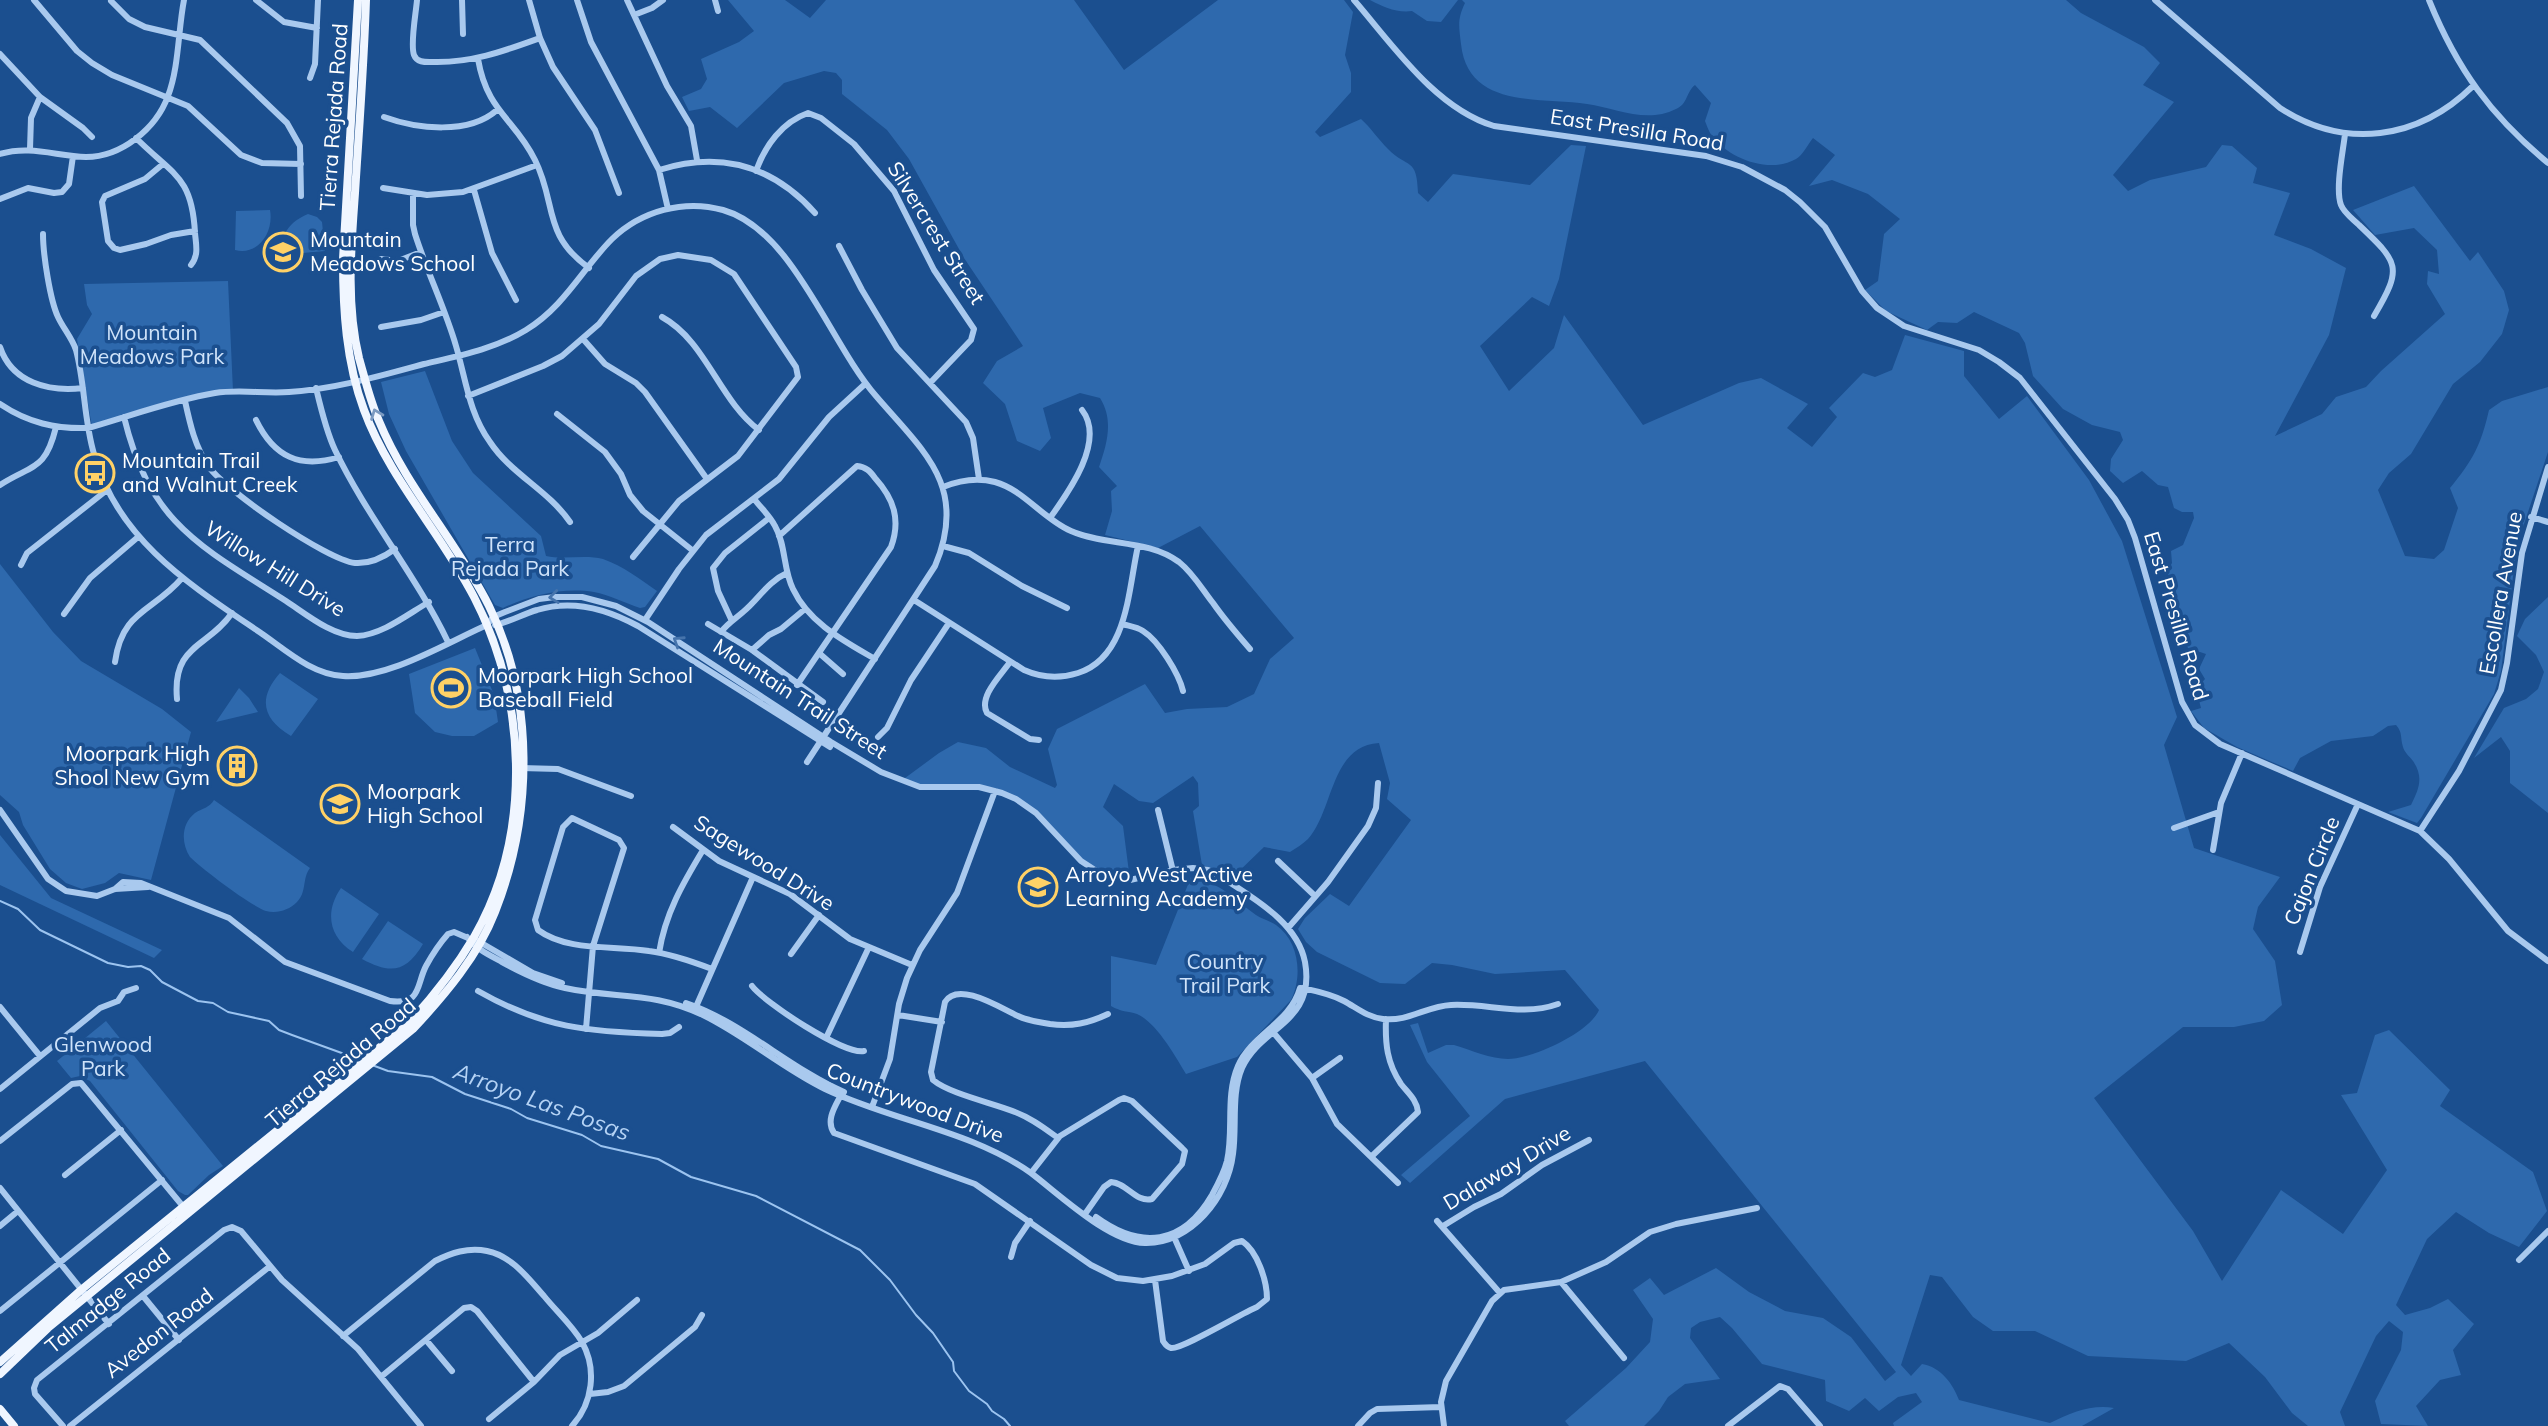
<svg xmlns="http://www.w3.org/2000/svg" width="2548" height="1426" font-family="Mulish,sans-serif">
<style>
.green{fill:#2e69ad}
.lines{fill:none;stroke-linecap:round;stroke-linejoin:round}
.stream{stroke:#9cc4f0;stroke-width:2}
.minor{stroke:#a9c9ee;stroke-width:6}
.major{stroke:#f0f6ff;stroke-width:8}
.oneway{stroke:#7b9ac1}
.oneway2{stroke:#4674ac}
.labels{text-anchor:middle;stroke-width:7;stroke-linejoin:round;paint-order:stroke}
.street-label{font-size:21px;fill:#fff;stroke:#1b4f8f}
.poi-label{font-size:21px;fill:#fff;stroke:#1b4f8f;text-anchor:start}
.park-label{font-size:21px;fill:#cfe3fa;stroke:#1b4f8f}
.water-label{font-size:23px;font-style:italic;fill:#b5d3f5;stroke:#1b4f8f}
</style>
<rect width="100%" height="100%" fill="#1b4f8f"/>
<path class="green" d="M728,0H785L810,18L826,0H1074L1124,70L1218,0H1344L1353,12L1345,55L1351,73V92L1315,132L1320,137L1361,119C1371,128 1378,139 1388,149C1408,169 1417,157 1418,193L1428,202L1453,174L1530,185L1571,145L1586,146L1559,279L1549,306L1532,297L1480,346L1509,391L1554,348L1564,315L1643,425L1739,383L1761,378L1808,404L1787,428L1812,447L1837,417L1829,408L1863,373L1875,377L1892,370L1905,335L1964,351V376L1999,419L2027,396L2089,480L2122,541L2177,717L2164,745L2194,848L2280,877L2258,907L2253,929L2275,961L2282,1005L2264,1021L2234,1027H2183L2094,1098L2193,1231L2222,1281L2281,1190L2343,1234L2387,1170L2341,1095L2357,1093L2375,1035L2389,1030L2450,1090L2440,1106L2533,1172L2547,1211L2519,1247L2489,1233L2456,1212L2427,1239L2396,1305L2405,1315L2430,1308L2448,1299L2474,1324L2453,1350L2461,1375L2440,1380L2416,1406L2428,1426L2381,1424L2375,1401L2401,1350L2403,1332L2389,1321L2376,1336L2340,1412L2345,1426H2308L2292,1413L2265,1377L2229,1343L2186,1361L2088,1356L2035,1331H1993L1973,1317L1942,1277L1930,1275L1901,1365L1911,1376L1922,1364C1941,1367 1953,1384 1959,1400L2050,1423C2070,1413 2092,1404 2114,1408L2082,1426H1894L1893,1423L1922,1402L1916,1393L1898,1397L1879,1411L1865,1398L1849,1411L1826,1401L1825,1380L1762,1364L1732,1328L1720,1317L1700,1322L1691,1328L1690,1338L1720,1379L1685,1384L1668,1397L1659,1411L1644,1426H1569L1565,1421L1626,1368L1650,1342L1653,1319L1633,1290L1650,1278L1664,1295L1716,1268L1749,1292L1785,1311L1823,1318L1851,1337L1885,1381L1896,1372L1645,1061L1505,1099L1410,1183L1401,1175L1470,1116L1427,1062L1410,1025L1418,1023L1428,1053L1446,1045H1454C1471,1050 1491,1059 1508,1059C1532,1059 1589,1033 1599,1010L1565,970L1495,974L1452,965L1432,963L1405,984L1380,983L1317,952L1306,942L1298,929L1305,918L1330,894L1349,906L1411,820L1387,799L1390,783L1379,743C1330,746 1334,810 1308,839C1303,844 1296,848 1290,852L1264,847L1234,876L1202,865L1193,811L1199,806L1198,783L1193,776L1153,803L1139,801L1114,784L1103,807L1123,826L1130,880L1092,869L1036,813L995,791L929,788L901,781L939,753L958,742L986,748L1010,767L1055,788L1057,785L1048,749L1057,729L1145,684L1165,713L1187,709L1227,707L1254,694L1270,659L1294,638L1200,526L1158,548L1105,535L1112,511L1111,491L1117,486L1099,467C1107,444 1114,420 1100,398L1080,393L1043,408L1051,438L1040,451L1017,441L1005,404L983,383L997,361L1023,346L964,258L909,159L887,130L842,94V80L836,73L824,71L784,83L737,128L710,107L689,111L682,97L701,89L707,79L701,59L739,42L754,31Z
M1370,0H1458L1441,22L1427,21L1412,11C1397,13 1383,7 1370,0Z
M1462,0H2066L2081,13L2144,47L2160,63L2143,85L2174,102L2113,175L2128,191L2150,180L2206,167L2222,145L2232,146L2257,168L2253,183L2290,193L2274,235L2311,249L2346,268L2329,335L2275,436L2322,414L2336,397L2366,387L2381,371L2445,314L2427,284L2428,271L2439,274L2437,250L2414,228L2375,235L2353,210L2414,186L2470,261L2478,252L2504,291L2509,310L2502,334L2480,362L2453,384L2411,454L2389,473L2378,490L2405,556L2434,559L2444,550L2458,508L2450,488C2473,460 2481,445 2489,410L2502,401L2548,387V452L2517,545L2501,671L2494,694L2421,818L2417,823L2388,812L2411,805C2419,789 2424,777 2413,761C2410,757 2404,752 2403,747C2400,738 2403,733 2396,725L2388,726L2373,736L2331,741L2300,758L2293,771L2237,747L2204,728L2191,711L2201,708L2196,689L2205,679L2199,669L2206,654L2188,648L2179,628L2168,620V593L2175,589L2167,572L2172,563L2171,551L2183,545L2194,518L2193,512H2182L2174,508L2168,487L2158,485L2142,471L2123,483L2110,471L2111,459L2123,440L2120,432L2092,425L2063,409L2033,376L2025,343L2019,333L1974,312L1957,323L1938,322L1927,330L1886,311L1865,290L1878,281L1884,234L1900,219L1868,194L1832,180L1809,186L1835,155L1813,138C1808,144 1803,155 1796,159C1770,174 1729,159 1712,136C1709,132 1707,126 1705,121L1711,103L1695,85C1686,92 1688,104 1676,109C1646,124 1616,108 1587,104C1539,97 1468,109 1461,44C1459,26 1457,20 1465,3Z
M270,210C274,231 259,256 235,250L236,211Z
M308,214L317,217L322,222L325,251L280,255C281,234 289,222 308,214Z
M228,281L233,391L185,401L92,427L77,339L92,314L87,305L84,284Z
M425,371L452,441L473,473L541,536L546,556C565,560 585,554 603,559C623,566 640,579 657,591L645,607L640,608C625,603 609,595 594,592C564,587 530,595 503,608L495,605L406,451L389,414L381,382Z
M0,564L53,632L81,661L162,709L191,732L151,880L119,873L105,883L82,889L66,883L50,869L23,825L19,812L0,795Z
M2548,597V813L2510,783V751L2501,737L2474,758L2504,708L2526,699L2538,689L2544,672L2536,655L2517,636L2525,619Z
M475,648L494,695L498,722L474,736H452L435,732L415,713L409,674Z
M280,673L318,699L291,736C263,719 257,699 280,673Z
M239,688L249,698L258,712L216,722Z
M214,800L310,868C302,878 307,892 297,902C289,910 277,914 266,911C251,906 202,869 190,857C181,843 181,824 195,813C203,808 209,808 214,800Z
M0,835L51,898L162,950L154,958L0,885Z
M1191,877C1223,884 1232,898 1256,915C1262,919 1270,921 1276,925C1299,941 1303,976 1291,1000L1237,1057L1186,1074C1176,1057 1156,1022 1137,1014C1128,1011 1121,1012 1111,1006V956L1156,965Z
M341,888L379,914L353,952C328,936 325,911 341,888Z
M388,921L423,944C406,973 390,974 362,959Z
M106,1021L223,1166L209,1175L188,1195H185L178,1191L90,1081L80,1076L71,1078L57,1061Z"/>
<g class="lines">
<path class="stream" d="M0,901L18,909L40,930L108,963L128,967L141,966L150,970L162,982L198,1001L213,1003L228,1012L269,1021L279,1030L292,1035L361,1060
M372,1065L388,1071L432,1077L465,1094L511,1109L527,1118L582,1135L601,1146L658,1159L691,1177L756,1196L860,1250L890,1280L916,1315L933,1333L953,1362L954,1371L969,1391L987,1404L992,1411L1004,1419L1010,1426"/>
<path class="minor" d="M34,0L77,51L92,63L112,75L188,106L241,155L262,163L301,164
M256,0L284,22L317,28
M417,0C416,13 410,44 414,55C417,63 426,62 433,62C472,63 504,51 540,38
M462,0L463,34
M529,0L540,38L553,67L595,130L619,193
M577,0L591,42L659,170L668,209
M627,0L667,86L691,126L697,160
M715,0L718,11
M1354,0C1393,45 1435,108 1494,126L1706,156L1742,167L1785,190L1800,202L1825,227L1862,291L1877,308L1904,326L1979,350L1999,362L2020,378L2115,499L2128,520L2135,538L2182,702L2195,725L2220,744L2420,831L2449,859L2508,931L2548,961
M2155,0L2280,108C2345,150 2418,140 2473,86
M2429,0C2457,69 2491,116 2548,163
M111,1L129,19L145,27L200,40L287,123L300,146L301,196
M634,15L652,8L663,0
M0,54L40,97L83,128L92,137
M478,59C487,112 515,119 535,160C557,204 542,234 589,268
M310,78L315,64L318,0
M384,117C417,129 469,135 497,110
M2345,134C2343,152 2335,189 2341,205C2344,213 2353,219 2359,225C2399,263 2403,267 2374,316
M136,138C173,175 192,176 195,233C196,245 199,255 191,265
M30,149L31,118L40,97
M0,154C30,145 56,156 86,157C121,157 156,129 168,96C179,67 178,31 184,0
M163,164L145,179L105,196L102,202L108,241L114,248L120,250L146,244L171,235L195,231
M659,170C720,151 772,165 815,213
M756,171C765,146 782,122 808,113L821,118L854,144L894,191L934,270L974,329L971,340L930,383
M383,188L427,195L463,192L537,165
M474,190L492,253L516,300
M413,193V225L415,234C427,272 445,308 456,346C466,380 469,413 490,442C511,474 548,490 570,522
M0,199L28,188L54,193L62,192L69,184L73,156
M43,234C43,254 50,300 58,317C63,328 72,338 76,350C85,384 84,421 94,454C117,538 187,583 255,629C283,647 309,674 343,676C388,679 446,643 487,625L493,617L505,612L539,599L555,597H582L616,606L648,622L831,742L881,772L920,787H979L1002,793L1016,799L1036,813L1081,861L1101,874L1130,880L1173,870L1193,868L1208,870L1220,876C1252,898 1297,921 1305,962C1316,1023 1261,1026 1242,1068C1231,1094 1237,1126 1233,1154C1228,1197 1191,1244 1145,1243C1109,1242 1060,1195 1031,1173C970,1130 892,1121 825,1089C782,1068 746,1036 703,1015C653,991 616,999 565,988C542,983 522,973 502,962C489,955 476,949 467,937
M839,246L862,290L897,348L966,422L973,438L979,479
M381,259L398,261L421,252
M662,317C706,341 719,400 759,430
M381,327L421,320L444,312
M583,339L605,364L636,383L645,392L707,479
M0,347C12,383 49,392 83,388
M316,388C321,409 326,431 335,450C367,517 416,575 448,642
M468,396L543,366L562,356L599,324L636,276L660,259L678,255L711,260L734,274L796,367L798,377L738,456L679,501L633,557
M185,401C190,424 195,447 209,467C226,491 327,560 355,563C370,564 384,557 395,549
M0,404C28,423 56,429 88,428C130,416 173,400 215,393C240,389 264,394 289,392C335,389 380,376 424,364C458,356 495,349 526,330C565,306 582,269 612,239C641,211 684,199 723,210C793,230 829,342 876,396C923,451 969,486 935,566L807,762
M557,414L605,452L621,474L630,495L643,511L692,550
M124,417C150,524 200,546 286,601C306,614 332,636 357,636C382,635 408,614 429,602
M256,420C274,457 300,469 339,457
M0,485C32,464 45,472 56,427
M943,487C960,480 976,477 995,482C1024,490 1043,519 1071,531C1105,546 1148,539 1179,562C1193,573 1202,589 1213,603C1224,619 1237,634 1250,649
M755,500C761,508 770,516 775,526C786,545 783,569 793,589C809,623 844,641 875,659
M2531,517L2548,522
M1050,518C1068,493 1106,441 1082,410
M779,536L857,466C866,467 870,471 875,478C894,499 901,520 891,547L797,685
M943,546L969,553L1022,586L1067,608
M21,565L27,553L107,490
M914,600L1024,670C1042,678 1059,679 1078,673C1128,657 1128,590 1138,546
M64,614L90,578L138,537
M731,619L718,591L713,568L725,553L769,518
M645,620L679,569L706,535L779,479L829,417L865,384
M708,624L752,650L823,702
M1122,624C1129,626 1137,627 1143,631C1159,641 1179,674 1183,691
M495,625C509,622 523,614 537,610C572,599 607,609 638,626L830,747
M721,632C728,623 735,619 743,612C759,599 767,582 787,573
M752,650L769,635L781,629L805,609
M819,653L843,674
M115,662C122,610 153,612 182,578
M1010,662C1001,675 978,697 987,713L1030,739L1039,740
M177,699C172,644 208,648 232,613
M878,737L887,728L911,680L949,623
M521,768L558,769L631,796
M0,810L48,879L66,891L97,896L115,889L148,887
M1158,810L1173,871
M673,827L719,861L790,894L850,939L912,965
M2174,828L2219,812
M2420,831L2459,771L2501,690L2507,663L2522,553L2548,467
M2213,850L2221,803L2242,753
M1278,861L1315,896
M115,889L123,882L141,883L229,918L285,962L390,1001C422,1005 416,985 426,966C432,955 440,943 448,934L454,932L468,938
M1288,928L1328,882L1368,826L1376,808L1378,783
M478,941L533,973L562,983
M2300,952L2320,887L2358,804
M659,953C665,914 683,883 703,850
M791,954L819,915
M752,986C765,1003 844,1055 864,1051
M1302,988C1316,991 1331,994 1344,1001C1357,1008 1367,1017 1383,1019C1408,1022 1427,1006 1451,1005C1488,1003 1522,1017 1558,1004
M478,991C543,1028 588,1032 662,1034L670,1033L679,1027
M686,1003C742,1022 789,1068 844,1092
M0,1007L40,1056
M695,1009L753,877
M898,1015L942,1022
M586,1029L593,946L624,848L619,840L572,818L563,827L535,920L538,930C568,952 614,945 649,951C671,954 691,961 712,969
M1272,1031L1312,1078L1337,1124L1398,1183
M826,1038L869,947
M1312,1078L1340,1058
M0,1089L100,1008L118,1001L124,992L136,988
M842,1093C836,1105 825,1120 834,1133L975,1184L1091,1265L1117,1278L1143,1281L1172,1276L1205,1264L1234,1243L1242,1241C1257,1251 1267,1280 1267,1299L1257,1307C1242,1313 1181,1350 1171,1348C1166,1347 1166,1345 1163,1341L1155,1280
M872,1107L890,1059L899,1004L907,978L920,950L957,893L995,791
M1058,1138C1044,1128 1031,1118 1015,1112C993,1103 950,1094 933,1080L931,1072L945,1002C958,980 1002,1009 1018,1016C1028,1021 1040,1022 1050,1024C1072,1027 1089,1023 1108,1014
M0,1141L72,1084L81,1083L186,1210
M1372,1156L1418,1112C1417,1100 1408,1093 1401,1084C1387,1063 1385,1044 1386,1019
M1031,1173L1060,1136L1119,1100L1124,1098L1132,1101L1182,1148L1185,1151L1182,1164L1152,1199C1136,1203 1127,1183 1111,1182L1104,1187L1085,1214
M65,1175L121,1130
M0,1188L109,1324
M1096,1217C1141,1250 1183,1245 1212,1195C1218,1184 1224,1173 1227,1161C1234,1130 1225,1096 1238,1066C1252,1034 1290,1023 1300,988
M1437,1221L1500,1293
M0,1226L18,1211
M1443,1226L1474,1207L1501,1194L1542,1165L1589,1140
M1174,1237L1189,1271
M1011,1257L1015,1243L1030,1221
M2519,1260L2548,1231
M1561,1282L1624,1358
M143,1296L179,1340
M0,1311L162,1180
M343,1336L435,1261C451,1253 468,1247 487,1251C512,1256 528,1278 544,1296C556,1311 572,1325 582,1342C597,1369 593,1403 572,1426
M426,1340L452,1371
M382,1376L464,1308L471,1307L477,1311L534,1382
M590,1394L608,1392L624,1386L695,1327L702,1315
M489,1419L534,1382L560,1355L598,1333L637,1300
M63,1426L35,1394L34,1388L37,1380L224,1230L232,1227L241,1231L282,1280L358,1349L421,1426
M70,1426L269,1267
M1358,1426L1370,1413L1377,1409L1441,1407
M1444,1426L1441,1402L1446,1381L1492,1301L1504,1290L1561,1282L1606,1262L1650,1232L1676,1224L1757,1208
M1728,1426L1780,1386L1788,1389L1820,1426"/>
<path class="major" d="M0,1362L81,1290L407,1025C432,998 455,969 474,937C533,834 527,700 474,597C441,533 389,478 364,410C346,362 343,310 343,259L358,0
M0,1374L48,1328L413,1029C445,995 478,956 495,912C533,816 535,699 489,606C457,542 406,487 379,421C370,401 365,379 359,358C346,304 351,248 355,193C359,129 364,64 366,0
M0,1409L14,1426"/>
</g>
<defs><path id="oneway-chevron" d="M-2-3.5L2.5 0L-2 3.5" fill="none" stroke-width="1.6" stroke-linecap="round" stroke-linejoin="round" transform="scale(1.75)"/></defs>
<use class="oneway" href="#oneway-chevron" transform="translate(376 414) rotate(-111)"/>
<g class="oneway2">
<use href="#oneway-chevron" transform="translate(554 597) rotate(173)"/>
<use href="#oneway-chevron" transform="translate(678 641) rotate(-147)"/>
</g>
<defs>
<symbol id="school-ring" viewBox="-11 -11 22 22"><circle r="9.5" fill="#1b4f8f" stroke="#ffd166" stroke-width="1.5"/><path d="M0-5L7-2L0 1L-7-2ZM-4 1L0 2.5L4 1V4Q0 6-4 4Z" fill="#ffd166"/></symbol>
<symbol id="bus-ring" viewBox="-11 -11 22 22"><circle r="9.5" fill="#1b4f8f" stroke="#ffd166" stroke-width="1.5"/><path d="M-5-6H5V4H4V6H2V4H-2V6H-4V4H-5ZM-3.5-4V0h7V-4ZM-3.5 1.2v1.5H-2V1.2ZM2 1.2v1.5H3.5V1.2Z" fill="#ffd166"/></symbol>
<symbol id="stadium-ring" viewBox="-11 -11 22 22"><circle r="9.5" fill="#1b4f8f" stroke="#ffd166" stroke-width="1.5"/><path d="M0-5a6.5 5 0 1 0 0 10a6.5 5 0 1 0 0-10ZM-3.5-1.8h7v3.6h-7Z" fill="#ffd166"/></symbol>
<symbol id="building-ring" viewBox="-11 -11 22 22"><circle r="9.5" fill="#1b4f8f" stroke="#ffd166" stroke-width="1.5"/><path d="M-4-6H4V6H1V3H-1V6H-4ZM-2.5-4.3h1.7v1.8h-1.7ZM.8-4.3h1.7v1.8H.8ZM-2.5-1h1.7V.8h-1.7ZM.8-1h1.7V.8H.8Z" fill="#ffd166"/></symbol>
</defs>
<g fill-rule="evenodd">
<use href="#school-ring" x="261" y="230" width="44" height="44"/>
<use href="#bus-ring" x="73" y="451" width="44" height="44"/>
<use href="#stadium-ring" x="429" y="666" width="44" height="44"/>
<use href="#building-ring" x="215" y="744" width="44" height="44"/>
<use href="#school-ring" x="318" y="782" width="44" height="44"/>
<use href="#school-ring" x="1016" y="865" width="44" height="44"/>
</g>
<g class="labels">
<g class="street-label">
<text transform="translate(334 117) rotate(-86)" y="7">Tierra Rejada Road</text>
<text transform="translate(1637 130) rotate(9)" y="7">East Presilla Road</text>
<text transform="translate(936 233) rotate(58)" y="7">Silvercrest Street</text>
<text transform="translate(275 569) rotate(32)" y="7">Willow Hill Drive</text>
<text transform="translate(2501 593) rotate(-80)" y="7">Escollera Avenue</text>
<text transform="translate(2176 616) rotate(73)" y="7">East Presilla Road</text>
<text transform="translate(800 699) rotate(33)" y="7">Mountain Trail Street</text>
<text transform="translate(764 863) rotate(32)" y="7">Sagewood Drive</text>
<text transform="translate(2312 871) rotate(-68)" y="7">Cajon Circle</text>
<text transform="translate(341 1063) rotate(-40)" y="7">Tierra Rejada Road</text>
<text transform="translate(915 1103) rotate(21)" y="7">Countrywood Drive</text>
<text transform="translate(1507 1168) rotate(-31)" y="7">Dalaway Drive</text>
<text transform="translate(108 1301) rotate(-39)" y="7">Talmadge Road</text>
<text transform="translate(159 1333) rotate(-38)" y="7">Avedon Road</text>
</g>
<g class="poi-label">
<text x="310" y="247">Mountain<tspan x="310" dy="24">Meadows School</tspan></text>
<text x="122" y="468">Mountain Trail<tspan x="122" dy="24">and Walnut Creek</tspan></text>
<text x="478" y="683">Moorpark High School<tspan x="478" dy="24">Baseball Field</tspan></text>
<text x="210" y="761" text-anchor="end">Moorpark High<tspan x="210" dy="24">Shool New Gym</tspan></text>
<text x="367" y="799">Moorpark<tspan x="367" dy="24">High School</tspan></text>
<text x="1065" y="882">Arroyo West Active<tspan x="1065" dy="24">Learning Academy</tspan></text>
</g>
<g class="park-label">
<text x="152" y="340">Mountain<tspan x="152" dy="24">Meadows Park</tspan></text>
<text x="510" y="552">Terra<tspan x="510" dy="24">Rejada Park</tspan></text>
<text x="1225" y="969">Country<tspan x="1225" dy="24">Trail Park</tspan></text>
<text x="103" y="1052">Glenwood<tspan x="103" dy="24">Park</tspan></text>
</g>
<g class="water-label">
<text transform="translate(542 1102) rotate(20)" y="8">Arroyo Las Posas</text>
</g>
</g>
</svg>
